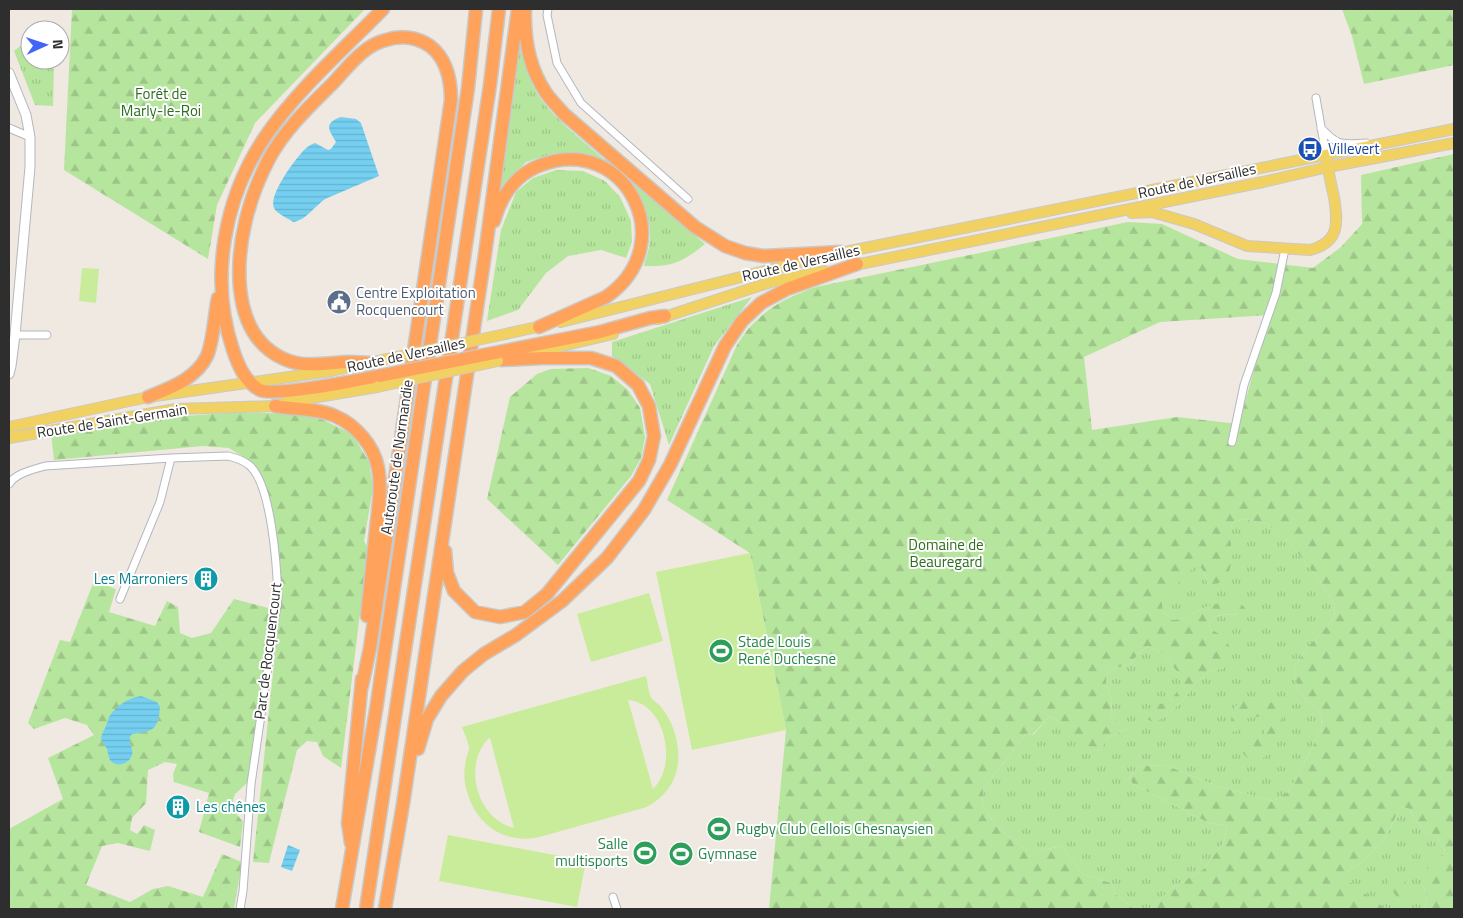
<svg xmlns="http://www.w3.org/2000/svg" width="1463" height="918" font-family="'Titillium Web',sans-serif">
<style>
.grass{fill:url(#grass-tufts)}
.forest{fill:url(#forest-firs);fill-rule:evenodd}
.pitch{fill:#c9ec9a;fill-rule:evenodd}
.water{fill:url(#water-rules)}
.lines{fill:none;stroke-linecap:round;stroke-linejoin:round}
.minor-casing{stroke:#b4b7c1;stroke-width:9}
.tertiary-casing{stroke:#b4b7c1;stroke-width:11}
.primary-casing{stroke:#c9c9c9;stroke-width:12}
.motorway-casing{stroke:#c9c9c9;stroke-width:15}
.minor{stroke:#fff;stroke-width:7}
.tertiary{stroke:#fff;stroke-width:9}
.primary{stroke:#f2d163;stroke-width:10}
.motorway{stroke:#ffa35c;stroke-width:12}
.primary-bridge-casing{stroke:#c9c9c9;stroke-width:12;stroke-linecap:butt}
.motorway-bridge-casing{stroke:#c9c9c9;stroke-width:15;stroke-linecap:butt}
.primary-bridge{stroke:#f2d163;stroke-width:10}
.motorway-bridge{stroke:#ffa35c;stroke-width:12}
.labels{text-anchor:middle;stroke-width:4;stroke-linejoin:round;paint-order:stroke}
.park-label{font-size:15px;fill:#2c6e1b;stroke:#fff}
.transit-label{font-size:15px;fill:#164399;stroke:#fff;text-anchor:start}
.street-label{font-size:15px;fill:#2e2e2e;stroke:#fff}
.service-label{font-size:15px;fill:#4e5e75;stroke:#fff;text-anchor:start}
.culture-label{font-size:15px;fill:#0d838f;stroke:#fff;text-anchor:end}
.leisure-label{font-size:15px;fill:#27864d;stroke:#fff;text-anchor:start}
</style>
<defs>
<pattern id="grass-tufts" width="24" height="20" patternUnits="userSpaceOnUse" patternTransform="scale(1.25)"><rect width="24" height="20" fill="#b6e59e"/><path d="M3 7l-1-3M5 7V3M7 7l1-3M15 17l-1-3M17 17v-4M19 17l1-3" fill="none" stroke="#9dc588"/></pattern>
<pattern id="forest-firs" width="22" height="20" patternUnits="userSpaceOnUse" patternTransform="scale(1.25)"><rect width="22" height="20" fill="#b6e59e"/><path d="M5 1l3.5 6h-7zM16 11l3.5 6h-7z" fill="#9dc588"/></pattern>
<pattern id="water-rules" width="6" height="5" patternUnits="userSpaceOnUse" patternTransform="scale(1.25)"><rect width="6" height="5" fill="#75cff0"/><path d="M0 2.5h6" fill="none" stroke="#66b2ce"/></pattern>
</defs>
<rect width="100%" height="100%" fill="#efe9e1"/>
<path class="grass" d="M25,42L27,43V56L30,57V60H54L53,106L35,105L14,51Z
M519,43C524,61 529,82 540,98C557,122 585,142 607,162L587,154L555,153L526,162L500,188Z
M556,170L583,171L605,181L620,197L631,221L632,242L626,258L601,250L568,256L546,273L518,310L487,321L501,230L516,192L533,178Z
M632,183V182L705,244C683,262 672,267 644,266C645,260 648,253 649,247C653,225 645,199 632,183Z
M752,297L714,346L669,445L650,384L612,356V342Z
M1245,519L1267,524L1288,541L1317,577L1334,604L1335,617L1304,651L1294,670L1298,691L1321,714L1322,729L1289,791L1273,801L1217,786L1165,765L1138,766L1129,778L1133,784L1209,823L1227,826L1224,842L1204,869L1172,888L1150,909H1134L1117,895L1111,883L1082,874L1062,846L1037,851H1027L996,826L982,804L984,787L1026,734L1033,735L1050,716L1063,724L1098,751L1111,736L1128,729L1112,717L1111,699L1106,682L1107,674L1114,668L1121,667L1131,663L1138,654L1148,646L1162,653L1180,675L1181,688L1170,701L1163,718L1182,701L1195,684L1210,671L1224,668L1222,635L1210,629L1209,622C1220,612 1228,614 1241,615L1205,607L1187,618L1173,620L1163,611L1162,599L1198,562L1203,571L1208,585L1231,545L1228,532L1233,522Z
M1400,807L1410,809L1413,817L1423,830L1437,837L1445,850L1441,861L1423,885L1427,899L1424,909H1386L1346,880V872L1363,861L1384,841Z"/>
<path class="forest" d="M72,9H365L255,123L217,205L208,259L64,170Z
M1342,9H1454V65L1364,84L1352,36Z
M1454,154V909H1424L1427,899L1423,885L1425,874L1431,863L1441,861L1445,850L1437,837L1423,830L1413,817L1410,809L1400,807L1384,841L1363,861L1346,872L1347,880L1386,909H1150L1172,888L1204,869L1224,842L1227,826L1209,823L1133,784L1129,778L1138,766L1165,765L1217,786L1273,801L1289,791L1322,729L1321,714L1298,691L1294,670L1304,651L1335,617L1334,604L1317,577L1288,541L1267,524L1245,519L1233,522C1232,525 1229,529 1229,533C1228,536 1231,541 1231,544C1233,563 1231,585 1208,585L1203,571L1198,563L1162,600L1163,611L1173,620L1187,618L1205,607L1223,602L1241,604L1245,608L1241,615C1228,614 1220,612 1209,622L1210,629L1222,635L1230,647V661L1224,668L1210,671L1195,684L1182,701L1163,718L1153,723L1148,719L1157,705L1170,701L1180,688V675L1162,653L1148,646L1138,654L1131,663L1121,667L1114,668L1107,674L1106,682L1111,699L1112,717L1120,723L1129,725L1128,729L1111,736L1098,751L1065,735L1063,724L1050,716L1032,735L1026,734L984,787L982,804L996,826L1027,851H1037L1062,846L1082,874L1111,883L1117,895L1134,909H769L786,730L750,553L667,500L737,345C742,338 747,329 754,323C771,305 793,295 816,287L1128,222L1162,224L1238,259L1313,268L1341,247L1362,224L1361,175ZM1269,315L1239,424L1177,417L1092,430L1084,357L1160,322Z
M588,368L611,376L628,390L640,408L645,437L641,458L631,476L558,565L487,499L510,397L537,374L551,369Z
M240,412L313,415L352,434L369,462L373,488L364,541L368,548L341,768L323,756L317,742L307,741L297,750L269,863L253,862L279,617V553L264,488L248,460L229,448L203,446L54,460L51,433L145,419Z
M94,581L116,589L109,612L155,626L167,601L178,607L180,633L192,638L211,633L234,599L268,608L269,628L249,781L235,794L231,807L243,822L240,847L199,832L209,793L174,782L173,774L177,764L165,762L148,770L146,803L132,818L130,830L137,834L144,825L155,830L150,851L118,843L102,846L86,885L130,902L153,889L168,886L203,897L222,854L242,862L234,909H9V829L63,799L48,758L94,735L87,725L65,718L34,729L28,723L60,640L70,642Z
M1265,698L1278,707L1283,716L1281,733L1273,749L1262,759H1248L1241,751L1244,741L1255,739L1264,735L1266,725L1261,717C1247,716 1244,719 1238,731L1230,732C1232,703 1235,699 1265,698Z
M1401,872L1405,873L1407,899H1398L1389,886L1388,878L1393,877Z"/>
<path class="pitch" d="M82,268L99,269L96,303L79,301Z
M750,553L786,730L692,750L656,572Z
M649,593L663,641L591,662L577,614Z
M646,676C648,683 648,693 652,699C654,701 656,702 658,704C663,708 666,714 669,719C680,740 683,770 668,789C662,797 655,802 647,807L543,836C504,847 472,823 465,783C464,776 464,768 466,760C466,757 469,752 469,749C469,743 464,733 462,727ZM628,700C666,703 678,765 653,789ZM489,738H490L514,828C477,819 462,765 489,738Z
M448,835L586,861L577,907L439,881Z"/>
<path class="water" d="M341,117L356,119L361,123L379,176L325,199C315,206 305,221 293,222C288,218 277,214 274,208C268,195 296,158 305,149C308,146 312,144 315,143L328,150L331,149L336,142C329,130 323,123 341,117Z
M141,696L157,702L160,707C158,730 154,731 132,734C125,742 137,750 130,759C125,765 115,767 110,760C108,756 108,752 107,749C105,745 102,742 101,739C101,735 104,731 105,728C107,724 108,720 109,717C116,706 128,698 141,696Z
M288,845L300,850L292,871L281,867Z"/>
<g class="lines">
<defs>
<path id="minor" d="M548,9L547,15L557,63L581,103L688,199
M1316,98L1326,155
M9,128L30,137
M1321,128C1339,147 1341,144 1366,143
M15,335H47
M1232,442L1244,385L1276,293L1285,249
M9,484C16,473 32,470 45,466L171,458L228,456C236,458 243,460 249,465C272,484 277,569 278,598L251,784L243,891L240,909
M120,599L160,502L171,458
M613,897L617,909"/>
<path id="tertiary" d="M9,73L26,115L30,137V167L15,335L11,366L9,374"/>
<path id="primary" d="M1132,213L1152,212L1194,224L1247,246L1310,250C1340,242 1338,223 1334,197C1331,185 1329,174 1327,162
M835,254L1454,129
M850,266L1263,182L1328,167L1454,143
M658,319L771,282L824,271
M561,322L821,257
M501,335L546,325
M528,354L613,334
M9,427L148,397L331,371L382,360
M9,438L176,409L275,406L288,402L377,387"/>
<path id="motorway" d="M525,9C524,38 529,68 546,93C551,100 558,107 564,114L695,227L725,246L745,253L764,256L841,252
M494,221C501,196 516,174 541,165C625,133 683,244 606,297L539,327
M499,352L600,332L650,318L665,316
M379,376C358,380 276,397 260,390C245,382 238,365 233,350C209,279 224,198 265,137C296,91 344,49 383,9
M148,397C170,388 196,379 207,356C214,339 214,316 218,298
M275,406C295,410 317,408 335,416C356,425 374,446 378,468C382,487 378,509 376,529C373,558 370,587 367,616
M445,551L447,573L454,591L475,612L500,617L525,612L547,594L639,481L649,460L654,436L649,406L638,385L616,366L591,358H542L502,360
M362,686L370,648L451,100C451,79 447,59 430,46C417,37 401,35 386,40C378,42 369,47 363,52C352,61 343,72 334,82C311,105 286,128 270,157C249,196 236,244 240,288C243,318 255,346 284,359C306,369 328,362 351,362C357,362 364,363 370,363
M418,749L427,719L441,696L463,671L484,654L516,635L562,601L607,558L644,510L670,465L725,346L742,321L761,303L787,289L857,264
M351,843L348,823L362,679
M342,909L376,710L468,88L476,9
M366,909L490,85L499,9
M385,909L403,804L485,254L518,9"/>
</defs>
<use href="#minor" class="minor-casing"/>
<use href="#tertiary" class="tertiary-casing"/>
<use href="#primary" class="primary-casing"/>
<use href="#motorway" class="motorway-casing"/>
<use href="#minor" class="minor"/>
<use href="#tertiary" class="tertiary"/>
<use href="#primary" class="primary"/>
<use href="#motorway" class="motorway"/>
<defs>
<path id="primary-bridge" d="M382,360L501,335
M377,387L498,361"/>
<path id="motorway-bridge" d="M379,376L499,352"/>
</defs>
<use href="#primary-bridge" class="primary-bridge-casing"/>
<use href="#motorway-bridge" class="motorway-bridge-casing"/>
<use href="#primary-bridge" class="primary-bridge"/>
<use href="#motorway-bridge" class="motorway-bridge"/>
</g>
<defs>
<symbol id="bus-disc" viewBox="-11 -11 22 22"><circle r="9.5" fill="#1a4fb4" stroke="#fff"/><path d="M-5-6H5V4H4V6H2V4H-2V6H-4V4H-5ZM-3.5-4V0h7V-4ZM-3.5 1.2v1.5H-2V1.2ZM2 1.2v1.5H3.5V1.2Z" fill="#fff"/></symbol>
<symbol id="civic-disc" viewBox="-11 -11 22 22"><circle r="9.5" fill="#5c6f8a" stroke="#fff"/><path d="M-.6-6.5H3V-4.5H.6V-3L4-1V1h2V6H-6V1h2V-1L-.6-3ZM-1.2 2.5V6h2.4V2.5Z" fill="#fff"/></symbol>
<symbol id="building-disc" viewBox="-11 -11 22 22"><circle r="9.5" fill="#0f9aa8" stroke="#fff"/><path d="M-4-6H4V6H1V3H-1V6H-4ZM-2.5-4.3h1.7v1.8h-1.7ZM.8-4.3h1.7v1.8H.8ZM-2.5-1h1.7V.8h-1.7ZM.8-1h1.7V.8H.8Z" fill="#fff"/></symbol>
<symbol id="stadium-disc" viewBox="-11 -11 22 22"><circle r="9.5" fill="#2e9e5b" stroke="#fff"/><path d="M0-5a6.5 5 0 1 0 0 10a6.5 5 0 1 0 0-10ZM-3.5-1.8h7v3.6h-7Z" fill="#fff"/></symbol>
</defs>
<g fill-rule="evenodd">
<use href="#bus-disc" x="1296" y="135" width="28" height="28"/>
<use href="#civic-disc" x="325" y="288" width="28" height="28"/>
<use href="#building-disc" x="192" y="565" width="28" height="28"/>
<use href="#stadium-disc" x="707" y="637" width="28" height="28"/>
<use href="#building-disc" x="164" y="793" width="28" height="28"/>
<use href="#stadium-disc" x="705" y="815" width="28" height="28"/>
<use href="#stadium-disc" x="631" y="839" width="28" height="28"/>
<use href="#stadium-disc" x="667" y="840" width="28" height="28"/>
</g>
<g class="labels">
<g class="park-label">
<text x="161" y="99">Forêt de<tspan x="161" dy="17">Marly-le-Roi</tspan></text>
<text x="946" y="550">Domaine de<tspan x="946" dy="17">Beauregard</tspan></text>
</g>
<g class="transit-label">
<text x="1328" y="154">Villevert</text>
</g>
<g class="street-label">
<text transform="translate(1197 181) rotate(-12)" y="5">Route de Versailles</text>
<text transform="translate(801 263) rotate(-13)" y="5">Route de Versailles</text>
<text transform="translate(406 355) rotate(-12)" y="5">Route de Versailles</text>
<text transform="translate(112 421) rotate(-9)" y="5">Route de Saint-Germain</text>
<text transform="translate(397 457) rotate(-82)" y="5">Autoroute de Normandie</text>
<text transform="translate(268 651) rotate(-83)" y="5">Parc de Rocquencourt</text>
</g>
<g class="service-label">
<text x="356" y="298">Centre Exploitation<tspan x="356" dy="17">Rocquencourt</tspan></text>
</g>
<g class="culture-label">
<text x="188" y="584">Les Marroniers</text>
<text x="196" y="812" text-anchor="start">Les chênes</text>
</g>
<g class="leisure-label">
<text x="738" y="647">Stade Louis<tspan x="738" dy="17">René Duchesne</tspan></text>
<text x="736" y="834">Rugby Club Cellois Chesnaysien</text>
<text x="628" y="849" text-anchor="end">Salle<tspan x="628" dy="17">multisports</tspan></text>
<text x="698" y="859">Gymnase</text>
</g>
</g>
<rect width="1463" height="918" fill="none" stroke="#2e2e2e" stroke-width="20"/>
<g transform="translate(45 45) rotate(87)"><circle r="24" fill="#ffffff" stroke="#ababab"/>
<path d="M0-4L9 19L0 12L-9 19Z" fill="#4264fb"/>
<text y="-8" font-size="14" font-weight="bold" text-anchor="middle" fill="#2e2e2e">N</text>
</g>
</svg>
